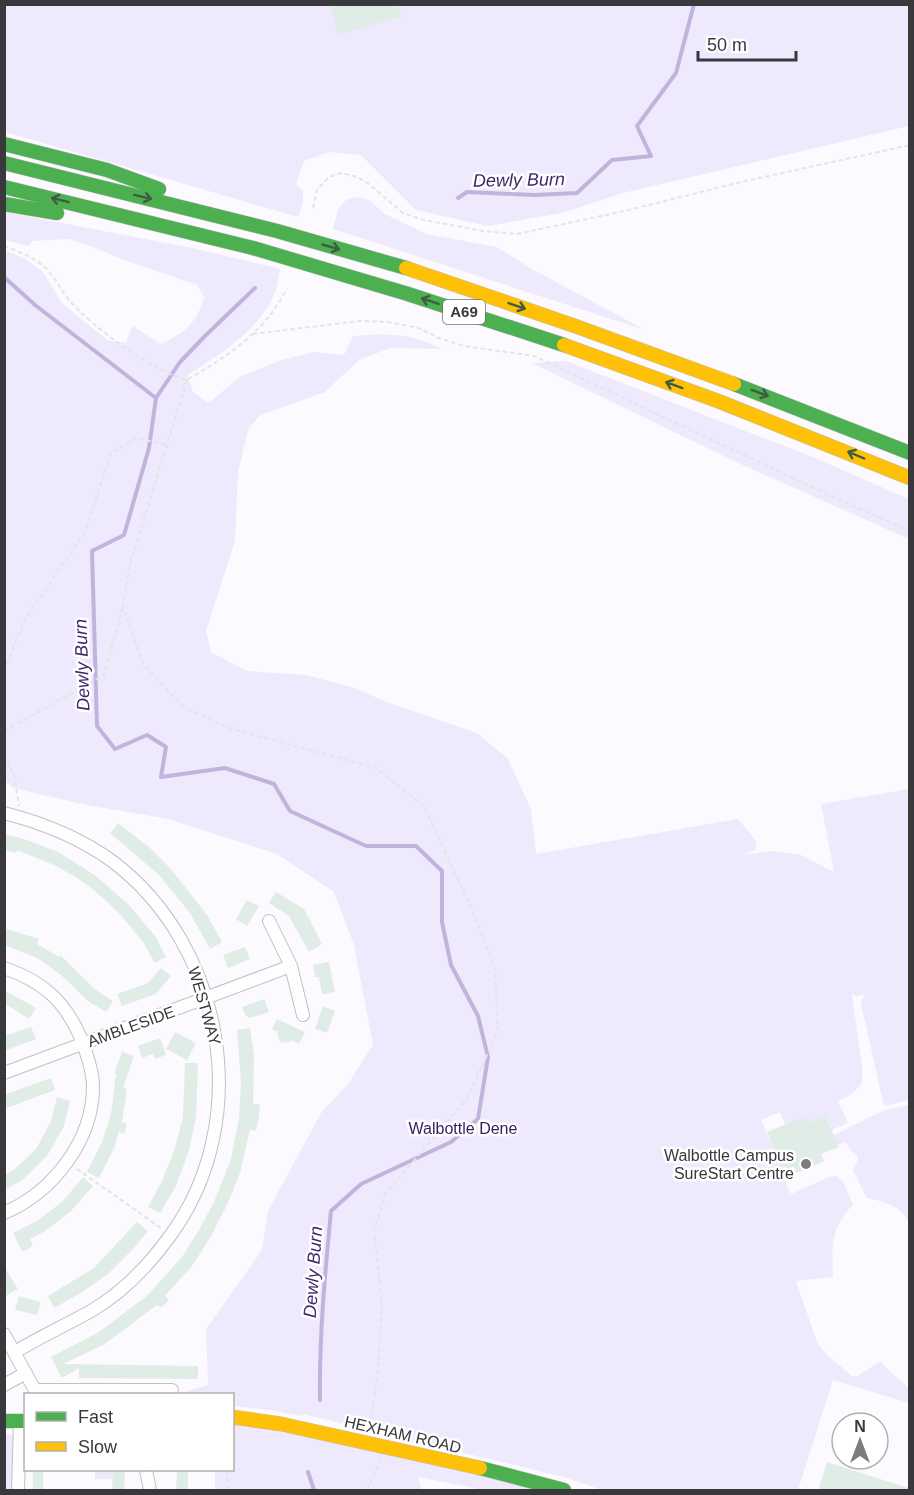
<svg xmlns="http://www.w3.org/2000/svg" width="914" height="1495" font-family="Helvetica,sans-serif">
<style>
.green{fill:#eee9fc}
.lines{fill:none;stroke-linecap:round;stroke-linejoin:round}
.stream{stroke:#bfb5dc;stroke-width:4}
.building{fill:#e0ece6}
.street-casing{stroke:#c0bfc2;stroke-width:14}
.fast-casing{stroke:#c0bfc2;stroke-width:15}
.slow-casing{stroke:#c0bfc2;stroke-width:15}
.path{stroke:#e4e4e4;stroke-width:2;stroke-dasharray:4.5 3;stroke-linecap:butt}
.street{stroke:#fffeff;stroke-width:12}
.fast{stroke:#4caf50;stroke-width:14}
.slow{stroke:#ffc107;stroke-width:14}
.oneway{stroke:#3f5c42}
.poi-dot{fill:#7d7c80;stroke:#fff;stroke-width:2}
.labels{text-anchor:middle;stroke-width:5;stroke-linejoin:round;paint-order:stroke}
.shield{fill:#fff;stroke:#747476;stroke-width:1.5}
.shield-label{font-size:15px;font-weight:bold;fill:#39383c}
.street-label{font-size:16px;fill:#39383c;stroke:#fff}
.park-label{font-size:16px;fill:#351d5e;stroke:#fff}
.poi-label{font-size:16px;fill:#39383c;stroke:#fff;text-anchor:end}
.water-label{font-size:18px;font-style:italic;fill:#3f296b;stroke:#fff}
</style>
<rect width="100%" height="100%" fill="#fcfafe"/>
<path class="green" d="M4,5H909V126L623,193L562,213L487,226L416,210L361,155L329,152L304,161L296,184L303,191V202L298,217L5,132Z
M360,197L371,201L383,213L426,234L497,247L532,269L645,330L333,229L338,209L347,199Z
M5,212L197,249L280,269C278,277 278,285 275,292C260,331 221,353 188,375L193,392L209,403L239,377L279,361L313,352L344,355L353,336C385,333 413,333 442,349L390,348L359,360L325,392L261,415L249,427L238,472L235,541L206,631L211,652L247,671L306,675L355,688L386,702L477,733L508,759L531,809L536,854L738,819L757,842L755,850L742,855L774,851L801,855L834,872L821,804L909,789V1100L884,1106L861,1004L865,994L856,996L852,994L862,1067V1083L852,1094L838,1101L848,1123L832,1130L825,1115L807,1123L803,1116L785,1124L780,1112L761,1120L784,1171L781,1172L791,1194L829,1177L837,1176L843,1182L853,1204C830,1232 832,1242 833,1277L796,1281L817,1342L825,1353L852,1376H857L881,1361L890,1372L909,1388V1403L833,1380L798,1490H602L564,1477L303,1414V1416L271,1410L233,1406L232,1394H89L181,1393L208,1385L206,1329L262,1250L268,1211L321,1113L348,1084L373,1045L354,945L334,892L277,854L168,819L82,804L13,788L5,781L4,250L24,258L42,271L62,303L107,340L126,343L129,333L133,326L161,344C185,332 197,324 204,297L197,285L127,261L88,245L68,239L33,241L28,246L5,240Z
M566,361L815,458L909,499V539L738,463L532,363Z
M909,1105V1223C900,1205 885,1202 867,1198L853,1171L858,1159L857,1155L850,1150L846,1142L838,1145L834,1135L882,1111Z
M233,1425L261,1428L443,1465L535,1490H483L418,1477L422,1490H215V1470H232Z
M4,1433L12,1435L15,1441L13,1490H5Z
M95,1470H113V1479H95Z"/>
<g class="lines">
<path class="stream" d="M458,198L467,192L534,195L577,193L612,160L651,156L637,126L676,73L694,4
M4,277L35,305L156,398
M255,288L206,335L180,362L156,398L149,448L124,535L92,551L97,726L115,749L147,735L166,747L161,777L225,768L274,784L290,811L366,846H416L442,871V922L451,965L478,1016L488,1057L478,1119L451,1142L361,1184L331,1211C325,1274 319,1337 320,1400
M308,1472L314,1490"/>
</g>
<path class="building" d="M329,4H397L401,16L339,35Z
M118,823L150,848L171,869L207,915L222,942L210,949L190,913L159,875L110,833Z
M4,834L24,839L58,852L96,876L129,905L155,936L166,957L155,963L143,942L119,913L94,890L76,877L54,865L17,850L16,853L4,850Z
M276,892L304,909L322,944L309,952L289,916L269,903Z
M247,900L259,906L247,926L236,919Z
M4,928L39,939L37,944L59,957L60,955L96,990L113,1001L106,1012L88,1001L62,976L49,966L37,958L4,945Z
M245,947L250,959L228,968L223,955Z
M329,962L335,992L322,994L319,977H315L313,965Z
M161,968L171,976L156,994L122,1006L117,994L148,983Z
M4,990L36,1008L29,1019L4,1003Z
M264,999L269,1012L250,1018L246,1016L242,1007Z
M323,1006L335,1011L327,1033L315,1029Z
M277,1019L305,1032L299,1044L293,1041L281,1043L277,1034L278,1032L272,1029Z
M31,1027L36,1039L4,1051V1036Z
M250,1028L254,1056L253,1104H260L259,1117L256,1131L250,1130L240,1173L227,1205L210,1238L192,1266L165,1296L169,1300L161,1308L157,1305L105,1344L63,1364L198,1366V1379L79,1378V1368L62,1378L51,1357L99,1332L148,1295L182,1257L199,1230L214,1202L231,1159L239,1118L241,1083L237,1030Z
M175,1032L196,1043L187,1060L166,1049Z
M160,1038L166,1055L155,1059L153,1054L142,1058L138,1046Z
M122,1052L134,1056L123,1088L127,1089L122,1122L127,1124L124,1134L119,1132L114,1148L99,1178L87,1172L102,1142L111,1114L116,1074H114Z
M185,1063H198L196,1117L189,1151L175,1188L160,1213L148,1207L162,1181L175,1148L183,1117Z
M51,1078L55,1090L4,1109V1095Z
M57,1097L70,1101L64,1126L47,1156L21,1181L4,1190V1175L14,1170L36,1149L51,1121Z
M825,1115L839,1147L821,1154L824,1161L796,1173L794,1166L784,1171L767,1132L804,1116L807,1123Z
M83,1177L93,1186L71,1211L45,1231L30,1239L33,1246L22,1252L13,1233L37,1221L63,1201Z
M137,1222L148,1231L133,1249L107,1275L79,1294L54,1308L48,1296L94,1268Z
M4,1266L18,1289L4,1297Z
M19,1296L41,1302L37,1315L15,1310Z
M827,1462L908,1488V1491H818Z
M33,1470H43V1491H33Z
M113,1470H125L124,1491H112Z
M177,1470H188V1491H176Z"/>
<g class="lines">
<defs>
<path id="street" d="M4,813C43,823 79,837 112,861C225,946 255,1121 170,1236C149,1265 122,1293 91,1311C66,1325 40,1337 15,1352
M269,921L291,966L303,1015
M4,968C42,981 64,1000 80,1036C86,1051 92,1068 93,1084C94,1140 53,1192 4,1213
M4,1073L291,966
M4,1334L37,1394
M4,1385L26,1373
M36,1390H172
M146,1470L150,1490
M18,1490L20,1421"/>
<path id="fast" d="M4,144L107,170L159,189
M4,163L277,231L406,268
M4,187L253,248L408,294L564,345
M4,204L57,213
M734,384L910,453
M4,1421H26
M480,1468L564,1490"/>
<path id="slow" d="M406,268L575,326L734,384
M564,345L718,401L910,478
M232,1417L281,1424L480,1468"/>
</defs>
<use href="#street" class="street-casing"/>
<use href="#fast" class="fast-casing"/>
<use href="#slow" class="slow-casing"/>
<path class="path" d="M313,208L317,190L329,177L342,173L357,177L369,184L403,213L424,220L483,231L517,234L629,210L741,182L910,145
M4,246C22,253 39,259 51,274C58,283 63,293 70,301C91,326 155,373 187,380C216,363 243,346 266,320C274,311 281,299 287,289
M253,334L359,321L388,322L419,328L439,338L464,346L534,356L835,498L910,531
M187,380L130,564L123,606L143,664L182,706L229,728L376,768L424,806L473,912L495,969L498,1031L467,1099L386,1193L374,1230L382,1304L378,1370L370,1428
M4,671L24,621L85,532L111,453L136,438L167,445
M4,731L104,675L123,606
M4,754L14,775L19,806
M77,1169L161,1228
M227,1470L228,1490
M367,1490L380,1461"/>
<use href="#street" class="street"/>
<use href="#fast" class="fast"/>
<use href="#slow" class="slow"/>
</g>
<defs><path id="oneway-shaft" d="M-6 0H5M1.5-3L5.5 0L1.5 3" fill="none" stroke-width="1.6" stroke-linecap="round" stroke-linejoin="round" transform="scale(1.5)"/></defs>
<g class="oneway">
<use href="#oneway-shaft" transform="translate(143 197) rotate(14)"/>
<use href="#oneway-shaft" transform="translate(60 200) rotate(-166)"/>
<use href="#oneway-shaft" transform="translate(331 247) rotate(16)"/>
<use href="#oneway-shaft" transform="translate(430 301) rotate(-162)"/>
<use href="#oneway-shaft" transform="translate(517 306) rotate(19)"/>
<use href="#oneway-shaft" transform="translate(674 385) rotate(-160)"/>
<use href="#oneway-shaft" transform="translate(760 393) rotate(21)"/>
<use href="#oneway-shaft" transform="translate(856 455) rotate(-157)"/>
</g>
<circle class="poi-dot" cx="806" cy="1164" r="6"/>
<g class="labels">
<rect class="shield" x="443" y="300" width="42" height="24" rx="4.5"/>
<g class="shield-label">
<text x="464" y="317">A69</text>
</g>
<g class="street-label">
<text transform="translate(205 1006) rotate(74)" y="6">WESTWAY</text>
<text transform="translate(131 1026) rotate(-20)" y="6">AMBLESIDE</text>
<text transform="translate(403 1434) rotate(13)" y="6">HEXHAM ROAD</text>
</g>
<g class="park-label">
<text x="463" y="1134">Walbottle Dene</text>
</g>
<g class="poi-label">
<text x="794" y="1161">Walbottle Campus<tspan x="794" dy="18">SureStart Centre</tspan></text>
</g>
<g class="water-label">
<text transform="translate(519 180) rotate(-1)" y="6">Dewly Burn</text>
<text transform="translate(82 665) rotate(-92)" y="6">Dewly Burn</text>
<text transform="translate(313 1272) rotate(-86)" y="6">Dewly Burn</text>
</g>
</g>
<rect width="914" height="1495" fill="none" stroke="#39383c" stroke-width="12"/>
<rect x="24" y="1393" width="210" height="78" fill="#ffffff" stroke="#b0afb1" stroke-width="1.5"/>
<rect x="36" y="1412" width="30" height="9" fill="#4caf50" stroke="#b0afb1" stroke-width="1.5"/>
<text x="78" y="1423" font-size="18" fill="#39383c">Fast</text>
<rect x="36" y="1442" width="30" height="9" fill="#ffc107" stroke="#b0afb1" stroke-width="1.5"/>
<text x="78" y="1453" font-size="18" fill="#39383c">Slow</text>
<g transform="translate(860 1441)"><circle r="28" fill="#ffffff" stroke="#b0afb1" stroke-width="1.5"/>
<path d="M0-4.5L10 22L0 15L-10 22Z" fill="#7d7c80"/>
<text y="-9" font-size="16" font-weight="bold" text-anchor="middle" fill="#39383c">N</text>
</g>
<path d="M698 51v9h98v-9" fill="none" stroke="#39383c" stroke-width="3"/>
<text x="707" y="51" font-size="18" fill="#39383c" stroke="#ffffff" stroke-width="4.5" paint-order="stroke">50 m</text>
</svg>
